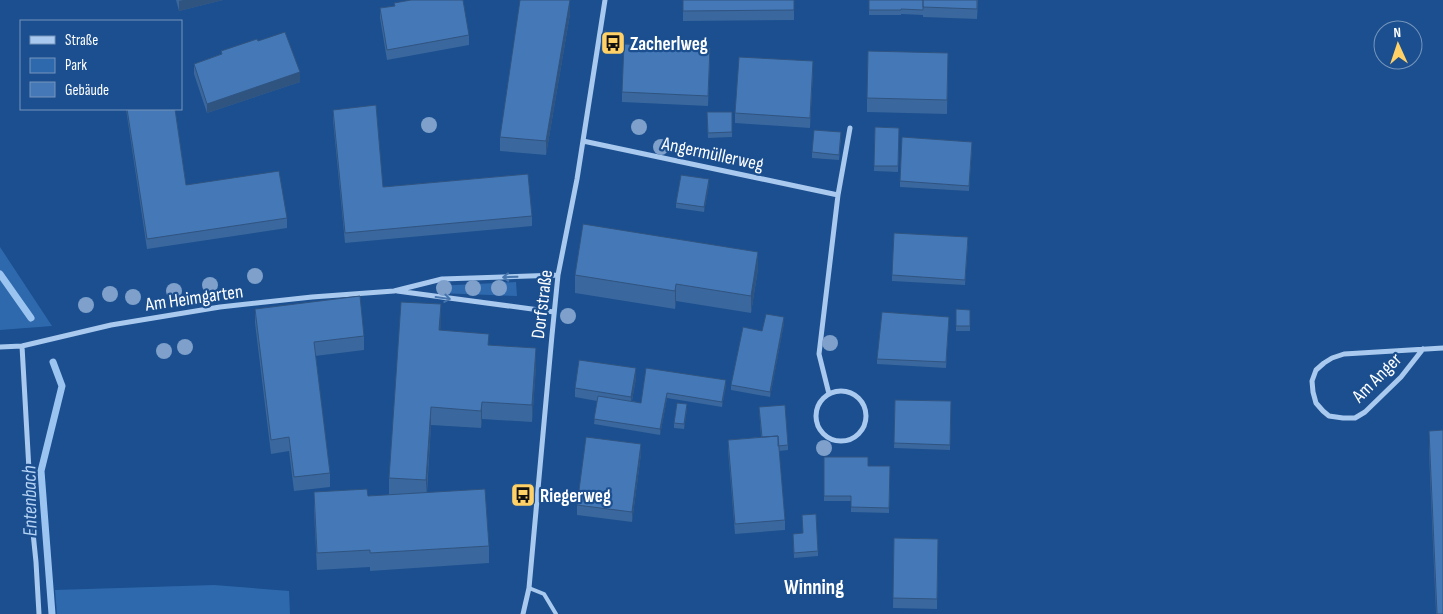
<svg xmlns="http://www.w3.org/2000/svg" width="1443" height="614" font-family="'Sofia Sans Condensed',sans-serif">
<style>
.green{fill:#2e69ad}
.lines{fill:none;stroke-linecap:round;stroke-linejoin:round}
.stream{stroke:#9cc4f0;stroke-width:7}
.lane{stroke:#a9c9ee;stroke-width:4}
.street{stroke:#a9c9ee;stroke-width:5}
.tree{fill:#7ea0ca}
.wall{fill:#3a679d}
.shaded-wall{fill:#305480}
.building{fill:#4478b7;stroke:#305480}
.oneway{stroke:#4674ac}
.labels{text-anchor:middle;stroke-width:4.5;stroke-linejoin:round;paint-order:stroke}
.poi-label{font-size:19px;font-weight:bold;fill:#fff;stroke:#1b4f8f;text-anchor:start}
.street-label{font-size:19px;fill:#fff;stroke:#1b4f8f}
.water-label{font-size:20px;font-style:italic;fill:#b5d3f5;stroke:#1b4f8f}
.quarter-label{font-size:21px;font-weight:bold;fill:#fff;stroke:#1b4f8f}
</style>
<rect width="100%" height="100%" fill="#1b4f8f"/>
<path class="green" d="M0,247L52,326L0,330Z
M516,282L517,296L437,293L436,286Z
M214,585L289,591L290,614H57L55,590Z"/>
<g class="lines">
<path class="stream" d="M0,274L31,318
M52,614L41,471L62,386L53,362"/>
<path class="lane" d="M529,588L544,594L556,614"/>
<path class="street" d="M583,141L838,195
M397,291L554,312
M22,346L32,523L36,562L39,614
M0,347L22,346L111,325L220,307L312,297L394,291L442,279L558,275
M1423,349L1401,377L1365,412L1355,418H1343L1329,416L1323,411L1316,403L1313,392L1312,381L1316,370L1324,363L1332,358L1344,354L1443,348
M816 416a25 25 0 1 1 50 0a25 25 0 1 1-50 0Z
M829,394L819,354L838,195L850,128
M523,614L529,588L552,335L558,275L577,179L605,0"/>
</g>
<g class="tree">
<circle cx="429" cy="125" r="8"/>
<circle cx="639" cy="127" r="8"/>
<circle cx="661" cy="147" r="8"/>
<circle cx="255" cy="276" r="8"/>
<circle cx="210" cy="285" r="8"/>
<circle cx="444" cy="288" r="8"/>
<circle cx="473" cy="288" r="8"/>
<circle cx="499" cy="288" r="8"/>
<circle cx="174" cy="291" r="8"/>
<circle cx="110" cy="294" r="8"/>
<circle cx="133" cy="297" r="8"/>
<circle cx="86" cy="305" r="8"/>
<circle cx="568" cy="316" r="8"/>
<circle cx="830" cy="343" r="8"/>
<circle cx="185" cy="347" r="8"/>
<circle cx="164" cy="351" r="8"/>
<circle cx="824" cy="448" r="8"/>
</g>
<path class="wall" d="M176,0H223L179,11Z
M683,0H794V20L683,21Z
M869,0H978L977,19L923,17V15L901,14V15H869Z
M394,3L469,35V45L387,60L380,18V8L394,6Z
M570,14L546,155L500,151V137Z
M258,41L300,82L207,113L194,74V64L221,54V51Z
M948,53L947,114L867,112V98Z
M710,57L708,106L622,102V92Z
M813,71L810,128L735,123V113Z
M126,109H175L186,185L287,218V228L147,249Z
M333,110L383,187L532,216V226L345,243L333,120Z
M707,112H732V137L708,138Z
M875,127L899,128L898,172L874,171Z
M841,137L839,160L812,158V152Z
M972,147L969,191L900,187V181Z
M709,184L704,212L676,208V203Z
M968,242L965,285L892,281V275Z
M758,269L751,313L676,301L675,309L575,293V275Z
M255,309L364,336V350L315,356L330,473V487L294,491L289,451L271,454L255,323Z
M970,310V331H956V326Z
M949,317L946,368L877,364V359Z
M441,322L440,330L489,345L536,366L532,422L482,419L481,428L431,425L427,493L489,546V563L370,571V567L317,570L314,510V492L368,496L389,495V478Z
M784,323L770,397L731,390V385Z
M646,368L726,385L722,407L667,398L660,435L594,424L597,401L575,397V388L636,378L632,401L641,403Z
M895,400L951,401L950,450L894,448Z
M759,407L788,445V450L779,451L785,520V530L735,534L728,450V440L761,437Z
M687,409L684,429L674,428V423Z
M1429,431L1443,614H1436L1429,453Z
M641,454L632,522L577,515V505Z
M824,457L868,466H890L889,513L851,512V501H824Z
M894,538L938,539L937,609L893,608Z
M793,539L818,551V556L794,558Z"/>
<path class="shaded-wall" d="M183,0H223L179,11V1Z
M570,0V14L546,155V141Z
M813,61V71L810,128V118Z
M300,72V82L207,113V104Z
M709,179V184L704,212V207Z
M758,252V269L751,313V296Z
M676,284V301L675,309V291Z
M441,304V322L439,348V330Z
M784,317V323L770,397V392Z
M536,348V366L532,422V405Z
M636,368V378L631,406V397Z
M726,380V385L722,407V402Z
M667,393V398L660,435V429Z
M482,402V419L481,428V411Z
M687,404V409L684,429V424Z
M431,407V425L426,498V480Z
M641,444V454L632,522V512Z"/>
<path class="building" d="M411,0H463L469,35L387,50L380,8L395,6L394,3Z
M520,0H570L546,141L500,137Z
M683,0H794V10L683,11Z
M869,0H923V10L901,9V10H869Z
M923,0H977V9L923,7Z
M285,32L300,72L207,104L194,64L222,54L221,51L257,39L258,41Z
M624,44L710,48L708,96L622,92Z
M868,51L948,53L947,100L867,98Z
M739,57L813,61L810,118L735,113Z
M376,105L383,187L528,174L532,216L345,233L333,110Z
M127,109H175L186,185L279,171L287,218L147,239Z
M707,112H732V132L708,133Z
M875,127L899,128L898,166H874Z
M814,130L841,132L839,155L812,152Z
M902,137L972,142L969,186L900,181Z
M681,175L709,179L704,207L676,203Z
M583,224L758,252L751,296L676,284L675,291L575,275Z
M894,233L968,237L965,280L892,275Z
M360,296L364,336L314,342L330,473L294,477L289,437L271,440L255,309Z
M401,302L441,304L439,330L489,334L488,345L536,348L532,405L482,402L481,411L431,407L426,480L389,478Z
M956,309L970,310V326H956Z
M882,312L949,317L946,362L877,359Z
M766,314L784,317L770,392L731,385L743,327L762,331Z
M579,360L636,368L631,397L575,388Z
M646,368L726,380L722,402L667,393L660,429L594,419L598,396L641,403Z
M895,400L951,401L950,445L894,443Z
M677,403L687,404L684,424L674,423Z
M785,405L788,445L778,446V436L762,437L759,407Z
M1443,430V614H1437L1429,431Z
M778,436L785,520L735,524L728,440Z
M586,437L641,444L632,512L577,505Z
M824,457H868V466H890L889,508L851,507V496H824Z
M367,489L368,496L485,489L489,546L370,553V550L317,553L314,492Z
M816,514L818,551L794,553L793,534L803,533L802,515Z
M894,538L938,539L937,599L893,598Z"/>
<defs><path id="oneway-shaft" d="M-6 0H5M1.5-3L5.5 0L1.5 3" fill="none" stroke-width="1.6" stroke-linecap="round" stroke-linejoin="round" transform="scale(1.25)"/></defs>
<g class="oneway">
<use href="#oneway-shaft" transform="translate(510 277) rotate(178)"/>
<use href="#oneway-shaft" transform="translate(443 298) rotate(8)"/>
</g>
<defs>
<symbol id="bus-square" viewBox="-11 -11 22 22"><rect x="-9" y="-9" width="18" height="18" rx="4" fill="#ffd166" stroke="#1b4f8f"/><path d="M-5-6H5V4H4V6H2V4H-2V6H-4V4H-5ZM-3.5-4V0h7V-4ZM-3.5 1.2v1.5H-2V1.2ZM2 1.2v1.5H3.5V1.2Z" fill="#111"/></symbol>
</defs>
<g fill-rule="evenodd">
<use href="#bus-square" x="599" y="29" width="28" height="28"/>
<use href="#bus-square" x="509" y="481" width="28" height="28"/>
</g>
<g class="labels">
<g class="poi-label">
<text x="630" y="50">Zacherlweg</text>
<text x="540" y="502">Riegerweg</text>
</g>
<g class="street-label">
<text transform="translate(713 153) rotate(12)" y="7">Angermüllerweg</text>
<text transform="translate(194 297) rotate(-8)" y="7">Am Heimgarten</text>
<text transform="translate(541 304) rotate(-83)" y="7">Dorfstraße</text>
<text transform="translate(1376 377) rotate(-45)" y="7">Am Anger</text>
</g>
<g class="water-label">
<text transform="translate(29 501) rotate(-91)" y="7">Entenbach</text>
</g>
<g class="quarter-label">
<text x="814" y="594">Winning</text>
</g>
</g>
<rect x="20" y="20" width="162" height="90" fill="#1b4f8f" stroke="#7695bc"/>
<rect x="30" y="36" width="25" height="8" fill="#a9c9ee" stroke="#7695bc"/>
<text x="65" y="45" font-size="15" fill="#ffffff">Straße</text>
<rect x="30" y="58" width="25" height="15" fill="#2e69ad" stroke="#7695bc"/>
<text x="65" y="70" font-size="15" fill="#ffffff">Park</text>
<rect x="30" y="82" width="25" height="15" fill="#4478b7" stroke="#7695bc"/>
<text x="65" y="95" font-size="15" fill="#ffffff">Gebäude</text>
<g transform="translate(1398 45) rotate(357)"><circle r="24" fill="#1b4f8f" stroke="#7695bc"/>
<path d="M0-4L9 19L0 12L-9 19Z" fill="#ffd166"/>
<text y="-8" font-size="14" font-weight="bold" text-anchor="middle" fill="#ffffff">N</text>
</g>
</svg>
